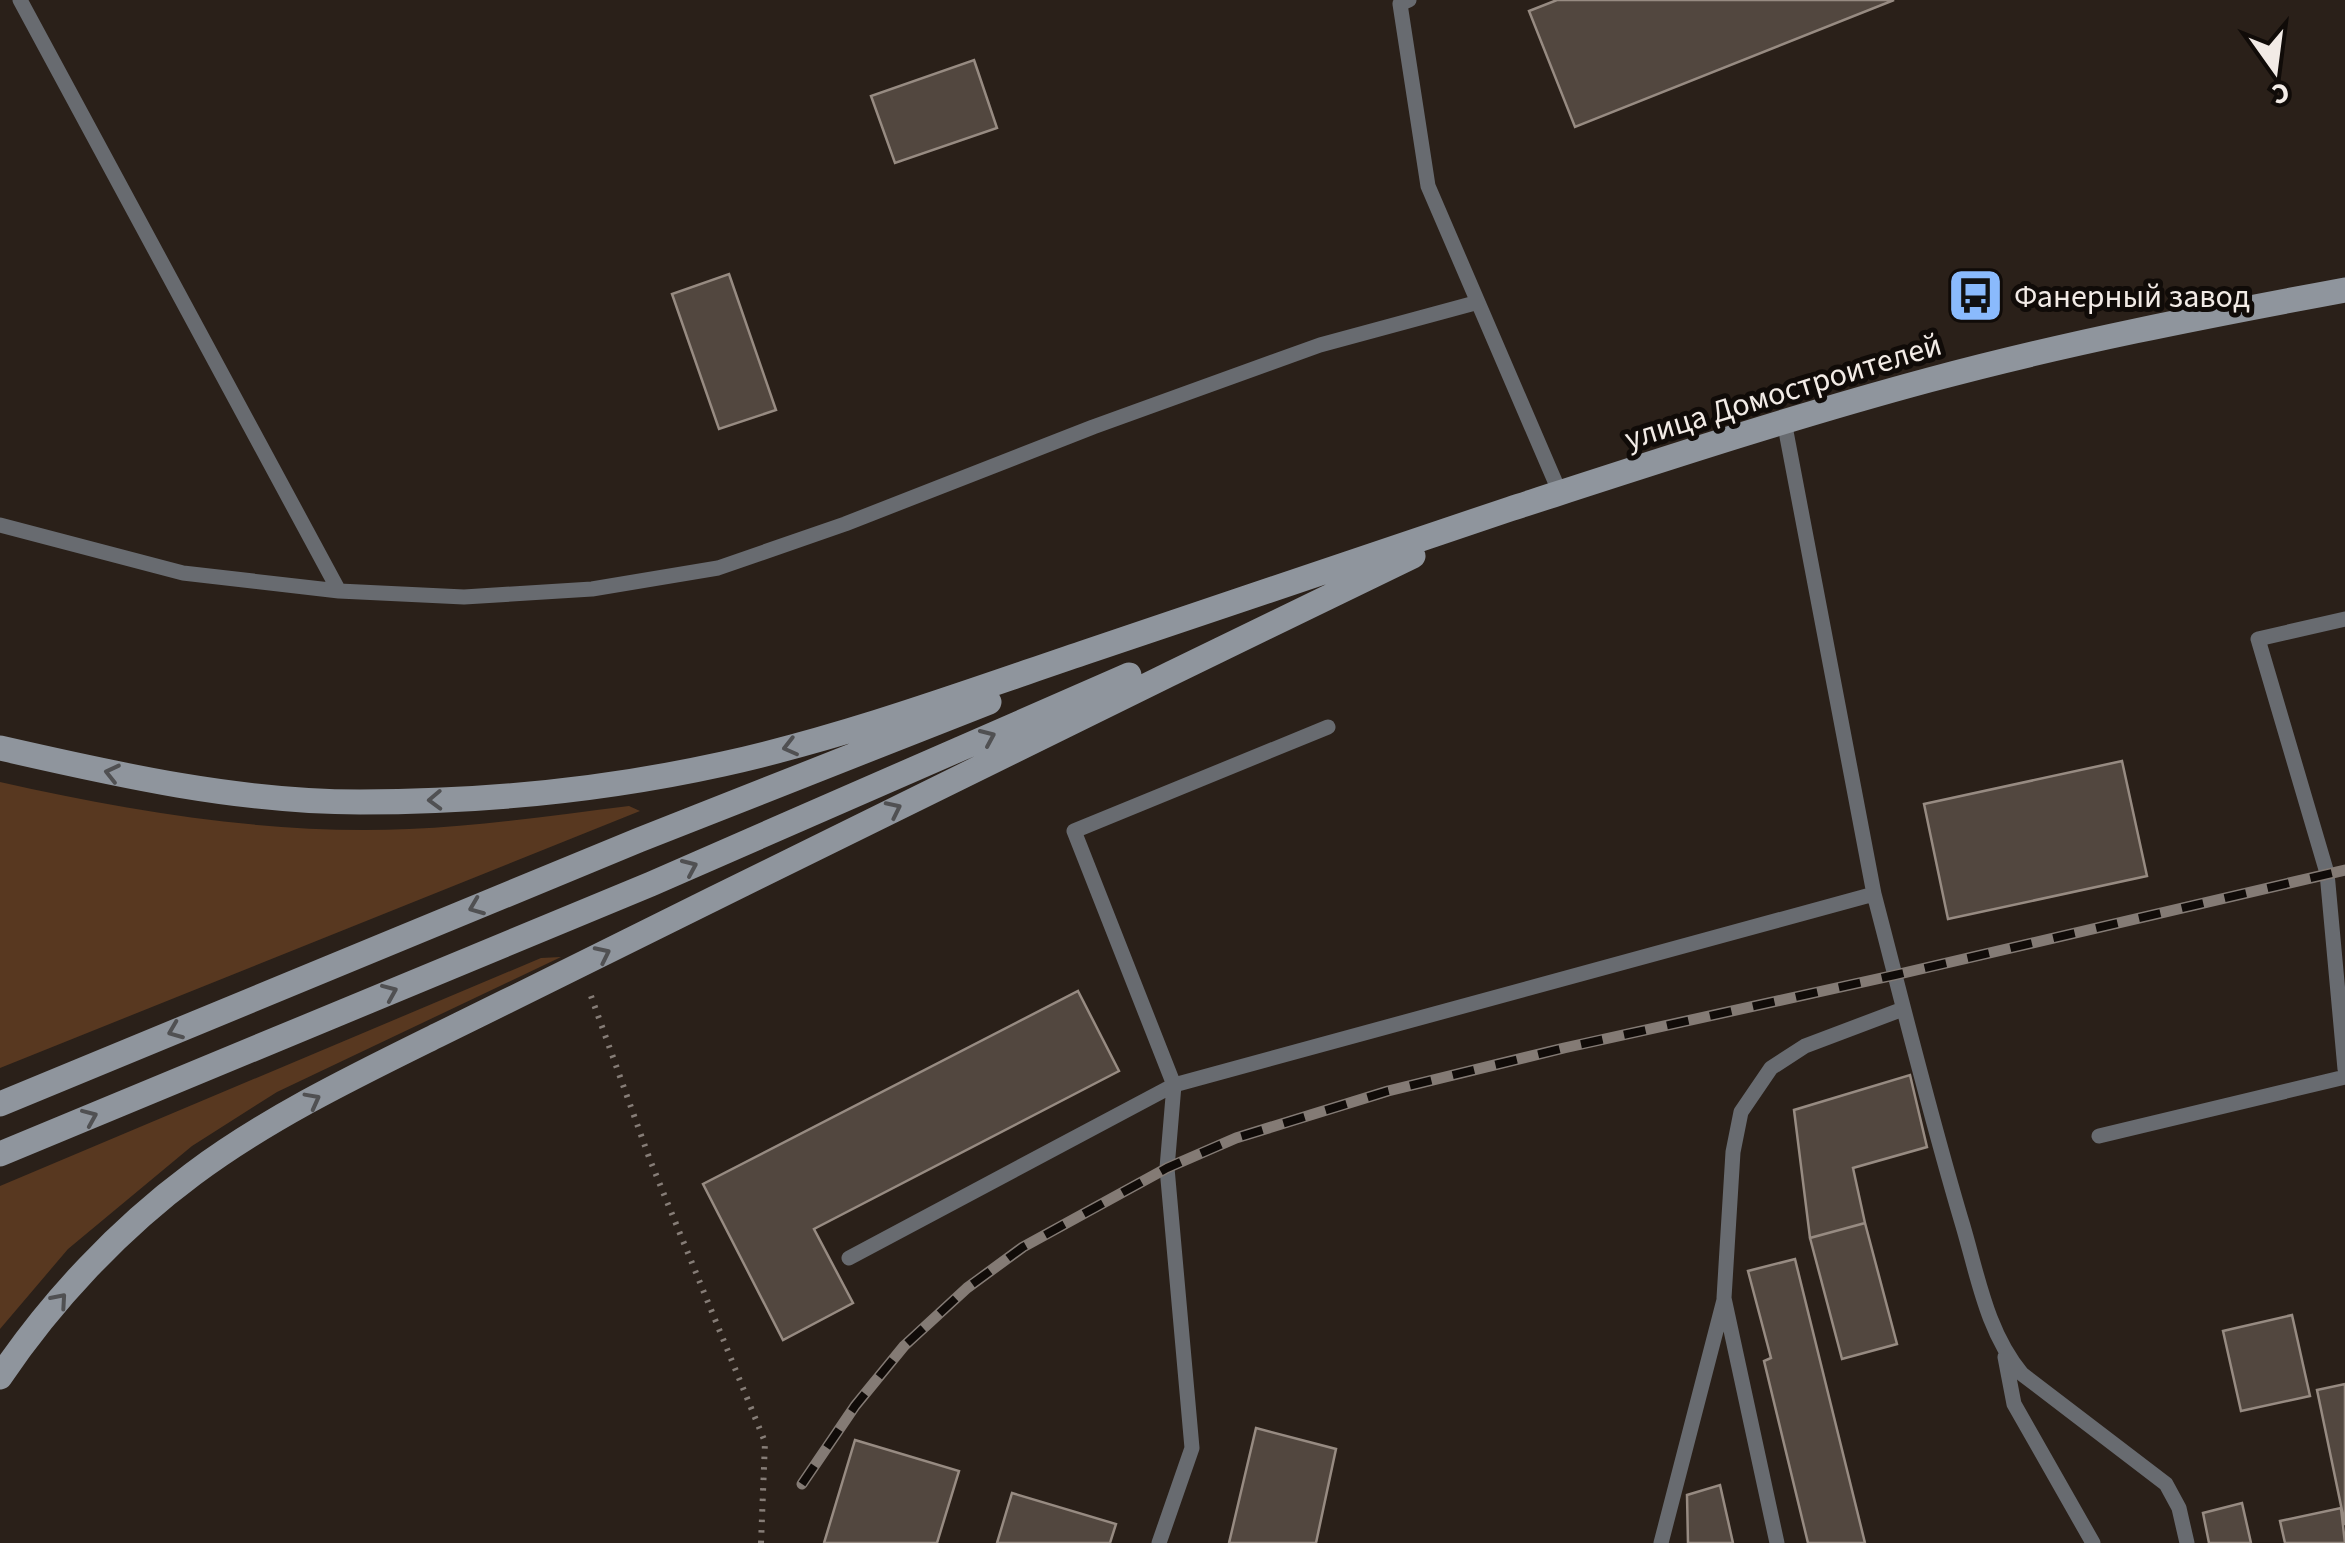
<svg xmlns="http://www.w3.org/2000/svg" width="2345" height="1543" font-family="'Source Sans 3',sans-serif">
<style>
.green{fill:#583820}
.building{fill:#52473f;stroke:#978b82;stroke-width:2.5}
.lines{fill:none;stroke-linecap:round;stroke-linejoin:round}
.path{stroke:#867d77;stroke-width:6;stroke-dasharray:2.5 8;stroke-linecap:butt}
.lane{stroke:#686b70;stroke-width:15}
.secondary{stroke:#8f959d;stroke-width:25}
.rail-casing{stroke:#847b75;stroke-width:11}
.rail{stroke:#100b08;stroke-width:8;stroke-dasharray:22;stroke-linecap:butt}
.oneway{stroke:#505052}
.labels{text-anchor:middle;stroke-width:10;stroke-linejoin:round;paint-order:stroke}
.poi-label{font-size:32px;fill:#f2ebe6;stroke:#100b08;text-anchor:start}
.street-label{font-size:32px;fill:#f2ebe6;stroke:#100b08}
</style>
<rect width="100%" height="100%" fill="#2a2019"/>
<path class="green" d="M0,782C133,812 271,835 409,829C482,826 556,815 629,806L640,811L0,1068Z
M561,957L277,1092L192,1146L68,1249L0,1329V1186L541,958Z"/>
<path class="building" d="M1557,0H1894L1575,127L1529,11Z
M974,60L997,128L895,163L871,96Z
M729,274L776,410L719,429L672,294Z
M2122,761L2147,876L1948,919L1924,804Z
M1078,991L1119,1071L814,1229L853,1303L783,1340L703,1184Z
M1910,1075L1927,1147L1853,1168L1865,1223L1810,1238L1794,1110Z
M1865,1223L1897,1344L1842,1359L1810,1238Z
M1795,1259L1865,1543H1808L1764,1361L1771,1358L1748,1271Z
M2292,1315L2310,1396L2241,1411L2223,1331Z
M2345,1384V1525L2317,1390Z
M1256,1428L1336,1449L1316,1543H1229Z
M855,1440L959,1471L937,1543H824Z
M1720,1485L1733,1543H1688L1687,1495Z
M1012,1493L1116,1524L1110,1543H997Z
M2242,1503L2251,1543H2209L2203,1513Z
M2341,1508L2345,1543H2285L2280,1521Z"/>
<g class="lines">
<path class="path" d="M591,996L650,1160L765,1442L761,1543"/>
<path class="lane" d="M20,0L339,591L464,597L592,589L718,568L845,524L1093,427L1320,345L1475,303
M1409,0L1400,4L1428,186L1560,493
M0,525L183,573L339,591
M2345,619L2258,639L2327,873L2345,1069
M1874,894C1903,1005 1930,1116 1963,1226C1978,1277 1987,1332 2022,1374L2166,1484L2179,1508L2187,1543
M2099,1136L2345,1077
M849,1258L1174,1085L1074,831L1328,727
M2005,1357L2014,1404L2093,1543
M1159,1543L1192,1448L1167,1168L1174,1085L1874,894L1784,421
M1661,1543L1724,1300
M1777,1543L1724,1298L1733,1152L1741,1112L1771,1068L1805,1046L1903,1009"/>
<path class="secondary" d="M0,748C118,775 238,802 360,802C481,802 605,790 723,764C845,737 965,693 1083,653C1226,605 1368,556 1510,509C1649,464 1788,418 1929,380C2066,343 2205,316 2345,290
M0,1104L639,840L989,702
M0,1154L651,884L1129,675
M0,1377C52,1300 119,1229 193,1174C268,1118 355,1076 438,1035C530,990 622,944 713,899C946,783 1179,669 1413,556"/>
<defs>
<path id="rail" d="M802,1484L855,1406L904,1346L967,1288L1023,1247L1167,1168L1236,1138L1388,1091L1564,1048L1895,975L2345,870"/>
</defs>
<use href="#rail" class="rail-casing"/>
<use href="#rail" class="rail"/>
</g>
<defs><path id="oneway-chevron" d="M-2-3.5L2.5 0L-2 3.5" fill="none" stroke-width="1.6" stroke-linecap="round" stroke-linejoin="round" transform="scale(2.5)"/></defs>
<g class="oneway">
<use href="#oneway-chevron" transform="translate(988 737) rotate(-24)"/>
<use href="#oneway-chevron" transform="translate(790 747) rotate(166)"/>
<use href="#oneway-chevron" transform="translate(112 773) rotate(-167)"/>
<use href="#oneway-chevron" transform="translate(435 800) rotate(178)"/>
<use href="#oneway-chevron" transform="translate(894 809) rotate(-26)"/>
<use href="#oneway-chevron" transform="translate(690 867) rotate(-24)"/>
<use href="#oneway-chevron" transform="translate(476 907) rotate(158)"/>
<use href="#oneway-chevron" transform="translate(603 954) rotate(-26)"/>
<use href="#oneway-chevron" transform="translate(390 992) rotate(-23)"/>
<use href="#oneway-chevron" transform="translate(175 1031) rotate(158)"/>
<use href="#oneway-chevron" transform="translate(313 1100) rotate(-28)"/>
<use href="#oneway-chevron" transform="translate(90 1117) rotate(-23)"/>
<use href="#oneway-chevron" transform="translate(60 1300) rotate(-49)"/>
</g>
<defs>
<symbol id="bus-square" viewBox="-11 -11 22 22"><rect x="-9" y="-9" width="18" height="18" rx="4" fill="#8abafc" stroke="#100b08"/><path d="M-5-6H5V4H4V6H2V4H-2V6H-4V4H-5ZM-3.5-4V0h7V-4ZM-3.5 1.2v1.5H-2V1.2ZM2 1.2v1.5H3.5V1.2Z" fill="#111"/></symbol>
</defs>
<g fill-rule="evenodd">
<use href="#bus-square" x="1944" y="264" width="63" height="63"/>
</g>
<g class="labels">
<g class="poi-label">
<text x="2014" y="307">Фанерный завод</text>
</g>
<g class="street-label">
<text transform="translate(1783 391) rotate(-17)" y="11">улица Домостроителей</text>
</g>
</g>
<g transform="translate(2275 70) rotate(166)" stroke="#100b08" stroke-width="8" paint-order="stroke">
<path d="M0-8L18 38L0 25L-18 38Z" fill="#f2ebe6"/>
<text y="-15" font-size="28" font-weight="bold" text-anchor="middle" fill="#f2ebe6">С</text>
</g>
</svg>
